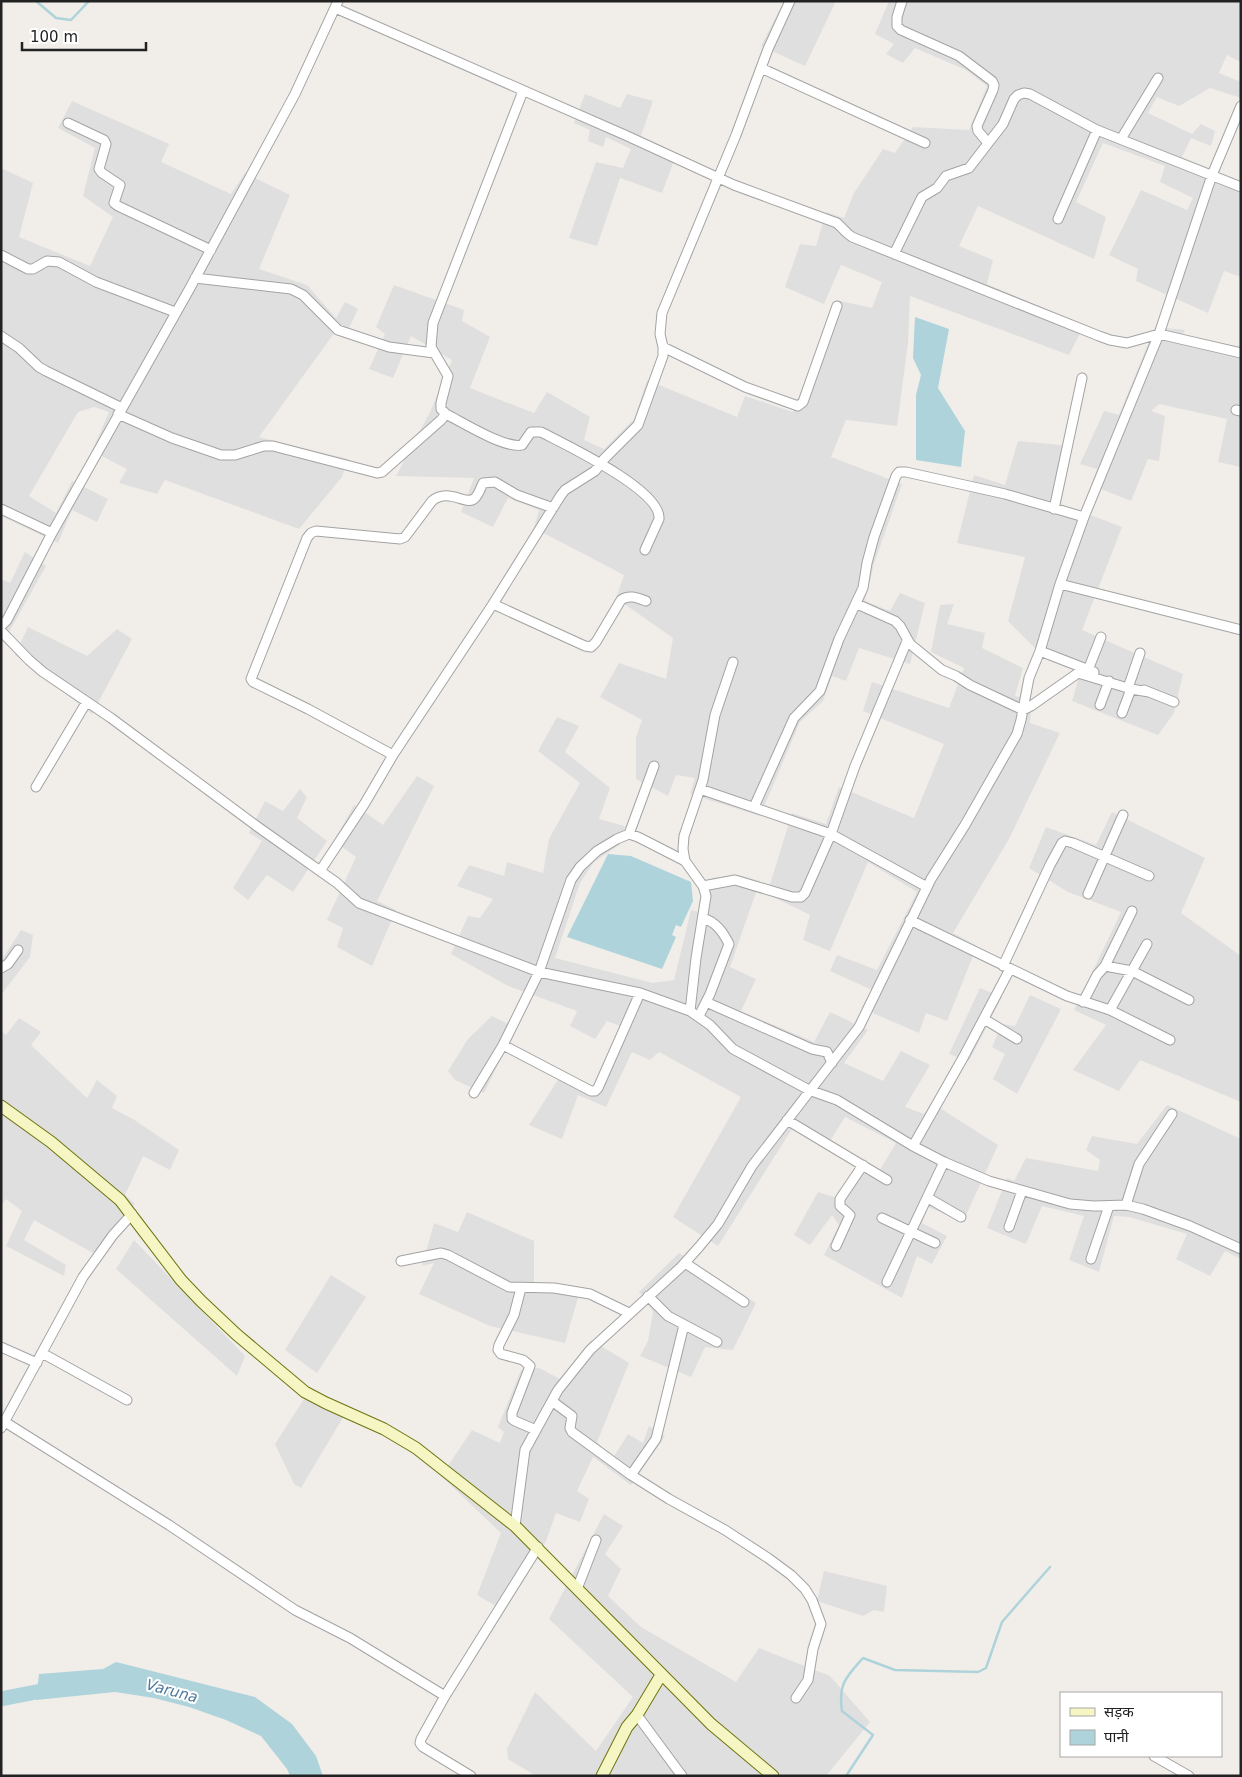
<svg xmlns="http://www.w3.org/2000/svg" width="1242" height="1777" font-family="'DejaVu Sans','Noto Sans Devanagari',sans-serif">
<style>
.residential{fill:#e0dfdf}
.water{fill:#aed3db}
.lines{fill:none;stroke-linecap:round;stroke-linejoin:round}
.stream{stroke:#aed3db;stroke-width:2.5}
.river{stroke:#aed3db;stroke-width:15}
.street-casing{stroke:#a3a3a3;stroke-width:11}
.secondary-casing{stroke:#6d740e;stroke-width:13}
.street{stroke:#fff;stroke-width:9}
.secondary{stroke:#f5f6c3;stroke-width:11}
.labels{text-anchor:middle;stroke-width:4;stroke-linejoin:round;paint-order:stroke}
.water-label{font-size:15px;font-style:italic;fill:#4d789c;stroke:#fff}
</style>
<rect width="100%" height="100%" fill="#f1eeea"/>
<path class="residential" d="M784,1H836L805,66L761,46Z
M889,1H1241V62L1227,55L1219,73L1241,82V98L1210,88L1179,106L1157,97L1148,113L1192,134L1201,124L1215,131L1211,146L1191,138L1182,157L1241,181V277L1224,271L1208,313L1136,281L1138,269L1109,255L1141,190L1187,210L1193,198L1160,182L1165,166L1103,143L1076,202L1106,217L1094,259L978,206L959,246L993,260L987,284L1084,326L1069,355L910,296L908,343L897,426L846,420L831,457L902,484L874,564L865,601L890,611L900,593L925,603L910,664L859,648L846,681L832,676L823,701L800,722L760,816L690,794L695,778L676,775L668,796L636,779V737L642,720L600,697L619,663L666,679L673,638L616,598L624,575L534,528L539,510L508,498L493,527L461,512L474,478L396,476L430,412L452,360L411,336L393,378L369,369L385,334L376,327L394,285L464,310L462,321L490,337L470,388L534,413L547,392L590,417L584,440L604,449L634,419L647,380L737,417L745,396L793,412L836,300L872,308L882,282L841,265L824,304L785,287L800,244L816,246L826,212L844,218L854,193L883,149L895,153L913,127L969,130L987,86L966,70L915,48L903,63L886,54L894,44L875,34Z
M585,94L620,108L627,94L653,101L641,136L677,153L662,193L620,178L597,246L569,238L596,162L623,168L631,149L606,137L603,147L588,141L590,130L574,123Z
M72,101L169,144L161,162L231,194L245,173L290,195L259,269L307,285L336,318L345,302L358,309L345,337L335,332L259,437L348,459L342,477L299,529L165,480L157,494L119,483L127,469L92,451L109,412L94,407L78,412L29,496L56,513L72,481L108,499L97,522L72,510L58,543L1,516V168L33,183L19,237L90,266L113,217L83,196L95,148L58,128Z
M1155,327L1185,330L1182,336L1241,347V467L1218,462L1227,419L1159,404L1151,411L1165,416L1159,461L1148,459L1131,501L1091,485L1097,469L1080,464L1104,411L1119,415Z
M1018,441L1072,446L1061,504L1122,527L1082,630L1183,674L1174,713L1158,735L1072,701L1081,670L1043,656L1008,621L1025,557L957,543L974,475L1005,485Z
M25,552L46,566L4,641L1,639V579L10,583Z
M954,604L947,624L985,633L982,648L1023,668L1015,696L1032,699L1030,723L1060,733L1009,839L953,933L977,946L947,1021L926,1013L919,1033L861,1008L872,990L830,971L837,955L877,970L917,892L868,862L830,951L803,940L810,915L767,894L792,813L826,824L839,787L914,818L944,744L863,711L872,682L949,708L964,668L931,652L940,605Z
M28,627L87,656L117,629L132,639L92,714L15,655Z
M557,717L579,726L565,752L610,788L599,819L625,826L619,845L594,862L580,883L555,958L653,983L674,980L691,910L699,912L712,878L739,875L760,881L730,967L756,979L741,1011L814,1042L830,1012L868,1030L844,1063L883,1081L901,1051L930,1065L905,1107L924,1114L932,1103L998,1145L963,1222L928,1207L922,1223L947,1236L932,1264L917,1256L902,1298L824,1255L839,1225L832,1215L810,1245L794,1235L818,1192L837,1198L860,1159L880,1170L896,1143L845,1117L825,1149L792,1129L718,1246L673,1217L741,1097L659,1052L650,1060L632,1052L606,1107L578,1095L562,1139L529,1125L563,1072L594,1087L620,1026L607,1021L595,1039L570,1026L577,1011L508,986L451,954L468,916L480,918L493,899L457,886L469,865L504,876L507,862L543,873L549,839L580,783L538,751Z
M417,776L434,786L377,901L396,910L372,966L337,947L343,928L327,920L356,857L334,841L354,805L383,825Z
M300,789L307,797L297,818L327,841L293,892L267,875L248,900L233,888L262,841L249,833L265,801L283,811Z
M1112,812L1205,858L1181,913L1241,956V1102L1140,1060L1119,1091L1073,1070L1106,1025L1074,1010L1121,912L1068,892L1029,868L1046,827L1096,845Z
M21,930L33,935L30,957L1,995V961Z
M980,988L1002,997L969,1061L949,1054Z
M1030,995L1061,1009L1017,1094L993,1079L1005,1054L992,1047L1002,1024L1015,1026Z
M492,1016L516,1028L484,1093L455,1080L448,1071L468,1039Z
M19,1018L41,1032L31,1045L87,1098L97,1080L117,1096L112,1108L133,1119L179,1150L170,1170L143,1156L125,1195L135,1204L93,1253L34,1220L24,1240L66,1265L64,1276L6,1246L22,1211L6,1199L1,1206V1031L6,1035Z
M1167,1105L1241,1139V1259L1225,1251L1210,1276L1176,1259L1187,1234L1129,1217L1114,1216L1099,1272L1069,1260L1084,1216L1042,1206L1026,1244L987,1228L1007,1178L1014,1181L1026,1158L1098,1171L1100,1160L1086,1150L1092,1136L1137,1144Z
M467,1212L534,1241V1283L581,1287L565,1343L490,1326L419,1294L434,1263L422,1266L434,1223L458,1232Z
M134,1240L245,1356L237,1376L116,1269Z
M679,1253L756,1303L733,1350L705,1347L691,1377L640,1356L648,1341L653,1312L639,1292Z
M331,1275L366,1297L317,1373L285,1350Z
M591,1340L629,1363L597,1442L613,1458L628,1434L643,1443L649,1426L665,1436L631,1485L593,1457L577,1491L589,1499L580,1522L556,1513L546,1541L504,1611L477,1595L501,1533L441,1476L472,1430L500,1443L504,1432L498,1427L521,1370L539,1368L560,1379Z
M311,1388L348,1409L301,1488L294,1484L275,1444Z
M604,1514L623,1526L605,1554L621,1569L608,1596L641,1627L736,1682L759,1648L830,1676L870,1722L826,1776H536L508,1759L507,1749L535,1692L596,1751L633,1697L549,1619Z
M824,1571L887,1586L884,1612L874,1610L863,1616L817,1601Z"/>
<path class="water" d="M915,317L949,329L938,388L965,431L961,467L916,460V395L921,375L913,358Z
M608,854L631,856L691,882L693,901L681,927L676,925L672,935L676,937L662,969L567,937Z
M116,1662L255,1697L292,1724L316,1756L323,1776H290L287,1769L261,1736L226,1720L189,1707L154,1698L115,1692L36,1700L39,1674L103,1669Z"/>
<g class="lines">
<path class="stream" d="M36,1L56,18L71,20L89,1
M846,1776L873,1735L842,1711C838,1684 846,1677 863,1658L895,1670L978,1672L986,1668L1002,1622L1050,1567"/>
<path class="river" d="M1,1699L56,1688"/>
<defs>
<path id="street" d="M902,1L897,17V26L901,30L959,56L992,81L994,85L993,90L977,126L978,131L988,143
M335,8L625,135L734,185L837,223L847,233L852,237L1099,336L1110,340L1127,343L1159,334L1241,353
M761,68L925,143
M523,91L433,323L431,347L448,376L441,403V409L446,414C462,422 505,449 522,445L531,432H541C564,444 662,490 659,519L645,550
M68,123L104,140L106,144L99,169L102,173L120,185L114,203L118,206L211,250
M1121,139L1158,78
M1058,219L1097,130
M894,254L922,197L937,188L946,176L969,168L1003,124L1014,99L1018,95L1024,93L1030,94L1097,130L1241,187
M1,255L28,269H33L47,261L59,262L96,282L175,312
M195,278L291,289L303,295L338,330L389,347L434,353
M1,336L19,348L39,367L46,371L122,408
M663,347L745,387L798,406L803,402L837,306
M1236,410L1241,411
M118,414L172,438L221,455H235L264,446H273L377,473L382,472L441,420L446,414
M1,509L52,533
M1054,509L1082,378
M1060,584L1241,630
M493,604L585,646L591,647L596,642L621,600C629,594 638,598 646,601
M857,604L895,621L900,626L910,644L942,670L956,676L970,685L1023,710L1031,706L1078,673L1131,689L1149,692
M1,626L7,620L52,533L190,288L295,94L338,1
M1,631L29,660L43,672L111,718L258,827L337,883L359,903L539,972L640,993L690,1011L710,1025L733,1049L809,1090L837,1100L913,1146L944,1162L989,1181L1070,1204L1094,1206L1126,1205L1143,1209L1190,1226L1241,1249
M1040,651L1094,672
M1088,670L1101,637
M1129,685L1140,653
M1144,690L1174,702
M1100,705L1109,681
M1122,713L1131,689
M393,755L308,709L253,682L251,679L307,538L311,533L316,531L400,539L405,537L432,501C449,487 467,507 475,498C479,494 481,487 483,483L495,482L517,495L553,508
M36,787L86,703
M700,789L831,834L927,887
M754,807L794,718L820,691L839,639L863,588L867,563L874,537L896,476L899,472H906L1005,494L1084,517
M629,834L654,766
M320,871L365,803L393,755L493,604L561,495L565,490L595,471L604,459L638,425L663,356V347L660,334L662,313L736,135L768,49L790,1
M703,886L735,880L792,897H801L805,893L831,834L855,766L907,641
M1088,894L1123,815
M910,920L1067,996L1110,1010L1170,1040
M1003,966L1050,865L1062,843L1065,841L1073,843L1149,876
M1105,966L1132,911
M1,968L8,964L18,950
M706,1002L812,1049L827,1052L832,1063
M1083,1002L1097,975L1105,966L1132,971L1189,1000
M1110,1010L1147,944
M690,1011L696,958L706,896L703,886L685,861L683,849L684,836L703,780L715,715L733,662
M699,1016L710,994L729,944C723,932 716,922 703,918
M984,1019L1017,1039
M503,1045L591,1091H595L598,1088L640,993
M474,1093L503,1045L539,972L571,880L580,867L597,851L617,839L629,834L638,837L685,861
M787,1120L887,1180
M913,1146L964,1056L1010,969
M928,1198L961,1217
M1126,1205L1139,1164L1172,1114
M882,1218L935,1243
M1009,1227L1022,1191
M836,1246L850,1215L840,1206V1199L863,1165
M1091,1259L1109,1206
M401,1261L441,1253L448,1255L509,1287L554,1288L590,1294L629,1313
M685,1263L744,1302
M887,1282L944,1162
M521,1288L514,1315L499,1345L498,1350L501,1354L523,1360L530,1366L512,1413V1419L515,1421L536,1430
M648,1296L668,1316L717,1342
M1,1347L37,1363
M42,1353L127,1400
M552,1401L572,1416L570,1428L572,1432L631,1475L669,1499L725,1530L768,1558L791,1575L805,1589L812,1600L821,1624L813,1649L808,1680L796,1698
M5,1422L169,1525L295,1610L350,1638L445,1696
M1,1428L83,1277L113,1235L132,1214
M631,1475L656,1439L684,1325
M515,1526L525,1450L558,1390L590,1350L681,1267L699,1247L718,1224L752,1166L859,1027L931,879L965,825L1017,734L1021,720L1029,678L1040,651L1060,584L1084,517L1159,334L1212,175L1241,106
M577,1589L596,1540
M637,1715L682,1776
M1154,1756L1189,1776
M471,1776L423,1747L420,1743L421,1739L445,1696L538,1547"/>
<path id="secondary" d="M1,1106L51,1142L120,1200L181,1280L201,1301L236,1334L305,1392L326,1403L384,1429L416,1448L515,1526L711,1724L773,1776
M602,1776L627,1727L637,1715L661,1675"/>
</defs>
<use href="#street" class="street-casing"/>
<use href="#secondary" class="secondary-casing"/>
<use href="#street" class="street"/>
<use href="#secondary" class="secondary"/>
</g>
<g class="labels">
<g class="water-label">
<text transform="translate(172 1691) rotate(15)" y="5">Varuna</text>
</g>
</g>
<rect width="1242" height="1777" fill="none" stroke="#222222" stroke-width="5"/>
<rect x="1060" y="1692" width="162" height="65" fill="#ffffff" stroke="#a7a7a7"/>
<rect x="1070" y="1708" width="25" height="8" fill="#f5f6c3" stroke="#a7a7a7"/>
<text x="1104" y="1717" font-size="15" fill="#222222">सड़क</text>
<rect x="1070" y="1730" width="25" height="15" fill="#aed3db" stroke="#a7a7a7"/>
<text x="1104" y="1742" font-size="15" fill="#222222">पानी</text>
<path d="M22 42v8h124v-8" fill="none" stroke="#222222" stroke-width="2.5"/>
<text x="30" y="42" font-size="15" fill="#222222" stroke="#ffffff" stroke-width="4" paint-order="stroke">100 m</text>
</svg>
